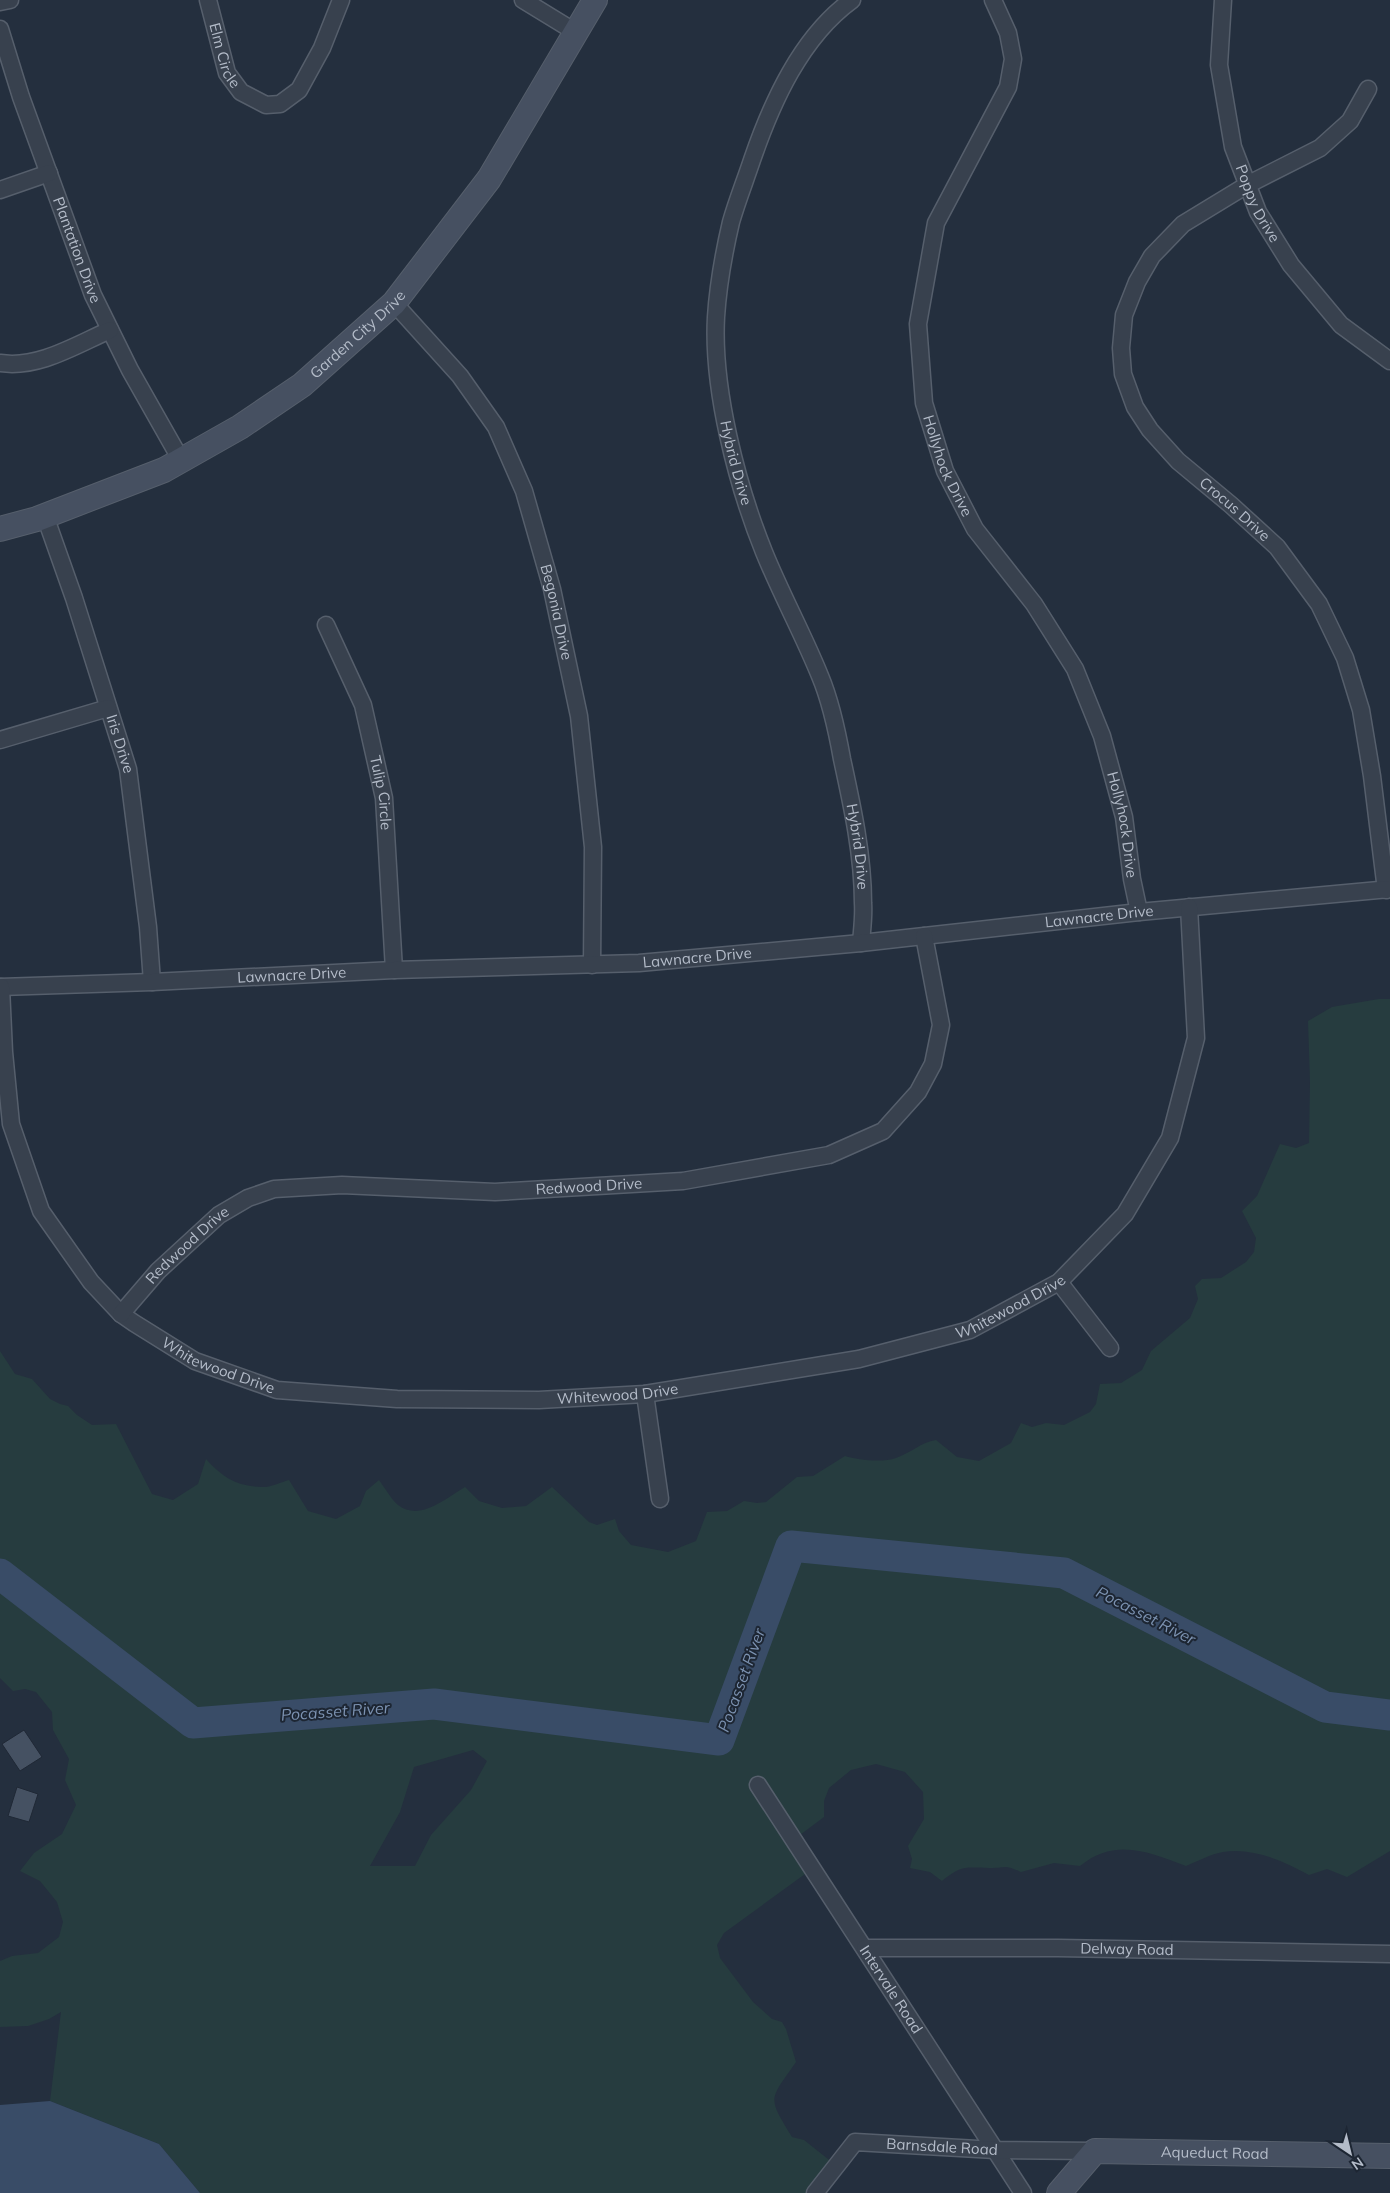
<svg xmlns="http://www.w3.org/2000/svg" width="1390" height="2193" font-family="Mulish,sans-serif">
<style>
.green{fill:#263c3f;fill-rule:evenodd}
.water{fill:#394c67}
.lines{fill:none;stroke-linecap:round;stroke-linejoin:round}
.river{stroke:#394c67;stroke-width:31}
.building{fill:#455162;stroke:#1f2835}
.street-casing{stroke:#565f6c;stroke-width:19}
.secondary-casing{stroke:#565f6c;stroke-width:26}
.street{stroke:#38414e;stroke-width:16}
.secondary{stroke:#465061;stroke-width:24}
.labels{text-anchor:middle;stroke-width:4;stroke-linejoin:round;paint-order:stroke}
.street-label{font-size:15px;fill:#b4bcc9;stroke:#1d2633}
.water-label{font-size:16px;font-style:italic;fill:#7c92b1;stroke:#1d2633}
</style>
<rect width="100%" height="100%" fill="#242f3e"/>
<path class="green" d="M1379,999H1390V1851L1347,1877L1327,1869L1309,1875C1284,1861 1252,1847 1223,1852C1211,1854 1198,1861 1186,1866C1149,1852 1115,1837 1080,1866L1054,1863L1021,1872C1003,1864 1008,1868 990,1868C966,1868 963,1864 942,1881L930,1872L910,1868L912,1859L908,1846L924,1819L923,1792L905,1772L876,1764L851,1770L829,1788L824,1801V1817L796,1838L812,1869L724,1933L717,1945L720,1958L753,2002L772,2019L782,2022L786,2029L796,2062C769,2101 767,2096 792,2137L804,2140L833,2163L812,2193H200L159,2144L50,2101L61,2012L49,2019L28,2026L0,2027V1961L12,1956L38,1953L59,1937L63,1922L57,1902L40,1881L20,1871L34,1853L62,1834L76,1805L65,1780L69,1759L53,1730L52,1712L36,1692L25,1689L13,1691L0,1678V1351L15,1374L32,1379L50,1399L60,1404L68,1406L77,1415L92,1425L116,1424L152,1494L173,1500L198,1484L206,1459C222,1477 236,1486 261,1487C270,1488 281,1482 289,1480L308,1511L336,1519L360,1506L366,1491L379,1480C385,1488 391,1499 398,1505C420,1522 446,1498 465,1487L479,1501L502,1508L526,1506L552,1487L589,1522L597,1525L615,1519L619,1531L631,1545L668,1552L696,1541L707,1512L727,1511L744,1501L757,1503L766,1502L797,1477L813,1476L845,1456C858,1460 882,1463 896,1458C911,1453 921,1442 936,1440L957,1457L979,1461L1011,1443L1021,1423L1032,1427L1046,1423L1064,1425L1090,1412L1096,1404L1100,1384L1121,1383L1142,1370L1151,1351L1190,1318L1198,1299L1195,1286L1202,1279L1221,1278L1246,1262L1254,1252L1256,1238L1242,1211L1257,1196L1280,1144L1296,1148L1309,1143L1310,1082L1308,1021L1332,1007ZM473,1750L487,1761L471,1790L431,1835L415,1866H370L400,1812L414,1767Z"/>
<path class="water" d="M50,2101L159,2144L200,2193H0V2105Z"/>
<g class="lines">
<path class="river" d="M0,1574L193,1723L434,1704L719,1740L791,1546L1064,1573L1325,1707L1390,1715"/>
</g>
<path class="building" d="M24,1730L42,1757L20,1771L2,1744Z
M17,1787L38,1794L29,1822L8,1816Z"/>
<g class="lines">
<defs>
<g id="street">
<path id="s1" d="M208,0L227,73L241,92L266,105L280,104L299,90L322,48L341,0"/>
<path d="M523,0L577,33"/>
<path id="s2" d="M852,0C801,37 772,102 752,160C745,181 737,201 731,222C724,252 718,286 716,317C712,389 737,485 764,552C781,594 803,634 820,676C831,702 837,731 842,759C852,805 863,855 863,903C864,916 862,930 861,943"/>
<path id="s3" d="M993,0L1008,33L1013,59L1008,87L936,223L918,324L924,403L945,471L975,529L1034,604L1075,669L1102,736L1124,817L1132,879L1139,912"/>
<path id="s4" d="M1223,0L1219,65L1233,147L1258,212L1291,265L1341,325L1390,361"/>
<path d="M0,2L10,0"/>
<path id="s5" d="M0,29L21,97L93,295L130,370L181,460"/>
<path id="s6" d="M1368,89L1350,121L1320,148L1247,185L1183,224L1152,256L1137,282L1124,315L1121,348L1123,374L1135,407L1150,430L1178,461L1231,505L1277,547L1319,604L1345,658L1361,710L1372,776L1386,890"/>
<path d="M0,190L49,173"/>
<path id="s7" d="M394,303L460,376L496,427L524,491L552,589L579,716L593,847L592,965"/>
<path d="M0,363C38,369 76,345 110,330"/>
<path id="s8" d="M45,516L74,598L128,769L148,927L152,982"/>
<path id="s9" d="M326,625L363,705L384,798L394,970"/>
<path d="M0,740L108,708"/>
<path id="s10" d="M0,987L152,982L394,970L639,963L861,943L1139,912L1390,889"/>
<path id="s11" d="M1,987L4,1052L11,1124L41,1211L91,1282L121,1314L134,1323L195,1361L277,1390L397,1399L539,1400L645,1394L859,1359L970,1330L1059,1282L1125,1214L1170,1138L1196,1038L1189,907"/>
<path d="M1059,1282L1110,1348"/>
<path id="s12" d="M121,1314L158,1271L219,1215L248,1198L274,1189L342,1185L495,1192L683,1181L829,1155L883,1131L918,1092L933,1064L941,1025L924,936"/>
<path d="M645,1394L660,1499"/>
<path id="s13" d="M758,1785L1023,2193"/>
<path id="s14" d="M865,1948H1058L1390,1954"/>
<path id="s15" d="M815,2193L855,2142L995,2150L1095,2151"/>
</g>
<g id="secondary">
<path id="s16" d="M0,529L37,519L164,470L240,427L302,385L394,303L489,179L595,0"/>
<path id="s17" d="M1059,2193L1095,2151L1390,2156"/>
</g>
</defs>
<use href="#street" class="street-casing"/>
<use href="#secondary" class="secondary-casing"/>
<use href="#street" class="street"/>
<use href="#secondary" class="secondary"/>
</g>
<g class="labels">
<g class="street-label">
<text dy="5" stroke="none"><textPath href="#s1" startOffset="58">Elm Circle</textPath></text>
<text dy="5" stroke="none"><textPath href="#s4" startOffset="210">Poppy Drive</textPath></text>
<text dy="5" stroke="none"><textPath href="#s5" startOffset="234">Plantation Drive</textPath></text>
<text dy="5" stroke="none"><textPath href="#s16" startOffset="412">Garden City Drive</textPath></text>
<text dy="5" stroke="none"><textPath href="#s2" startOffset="501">Hybrid Drive</textPath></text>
<text dy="5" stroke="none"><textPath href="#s3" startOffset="494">Hollyhock Drive</textPath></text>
<text dy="5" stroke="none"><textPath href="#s6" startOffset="582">Crocus Drive</textPath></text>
<text dy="5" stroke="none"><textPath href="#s7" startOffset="356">Begonia Drive</textPath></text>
<text dy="5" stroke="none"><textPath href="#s8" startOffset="240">Iris Drive</textPath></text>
<text dy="5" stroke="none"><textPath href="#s9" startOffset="178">Tulip Circle</textPath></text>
<text dy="5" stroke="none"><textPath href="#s3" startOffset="899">Hollyhock Drive</textPath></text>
<text dy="5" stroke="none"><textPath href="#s2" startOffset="906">Hybrid Drive</textPath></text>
<text dy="5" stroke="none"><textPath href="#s10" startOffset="1102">Lawnacre Drive</textPath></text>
<text dy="5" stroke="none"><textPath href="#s10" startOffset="698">Lawnacre Drive</textPath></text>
<text dy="5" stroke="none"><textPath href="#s10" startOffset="292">Lawnacre Drive</textPath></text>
<text dy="5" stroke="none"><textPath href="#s12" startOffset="516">Redwood Drive</textPath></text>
<text dy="5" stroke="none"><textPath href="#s12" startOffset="96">Redwood Drive</textPath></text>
<text dy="5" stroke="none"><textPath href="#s11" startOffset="1281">Whitewood Drive</textPath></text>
<text dy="5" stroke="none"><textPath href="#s11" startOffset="471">Whitewood Drive</textPath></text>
<text dy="5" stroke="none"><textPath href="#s11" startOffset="876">Whitewood Drive</textPath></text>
<text dy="5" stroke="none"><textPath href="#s14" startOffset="262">Delway Road</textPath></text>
<text dy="5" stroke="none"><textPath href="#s13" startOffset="244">Intervale Road</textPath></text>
<text dy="5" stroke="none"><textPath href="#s15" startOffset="152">Barnsdale Road</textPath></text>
<text dy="5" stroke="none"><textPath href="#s17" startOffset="175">Aqueduct Road</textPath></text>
</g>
<g class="water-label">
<text transform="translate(1146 1615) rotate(27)" y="6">Pocasset River</text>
<text transform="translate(741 1680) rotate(-70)" y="6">Pocasset River</text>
<text transform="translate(335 1711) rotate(-4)" y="6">Pocasset River</text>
</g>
</g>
<g transform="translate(1350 2153) rotate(145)" stroke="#1d2633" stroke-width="4" paint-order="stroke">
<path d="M0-4L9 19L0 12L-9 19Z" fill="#b4bcc9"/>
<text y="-8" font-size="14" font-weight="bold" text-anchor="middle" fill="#b4bcc9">N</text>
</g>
</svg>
